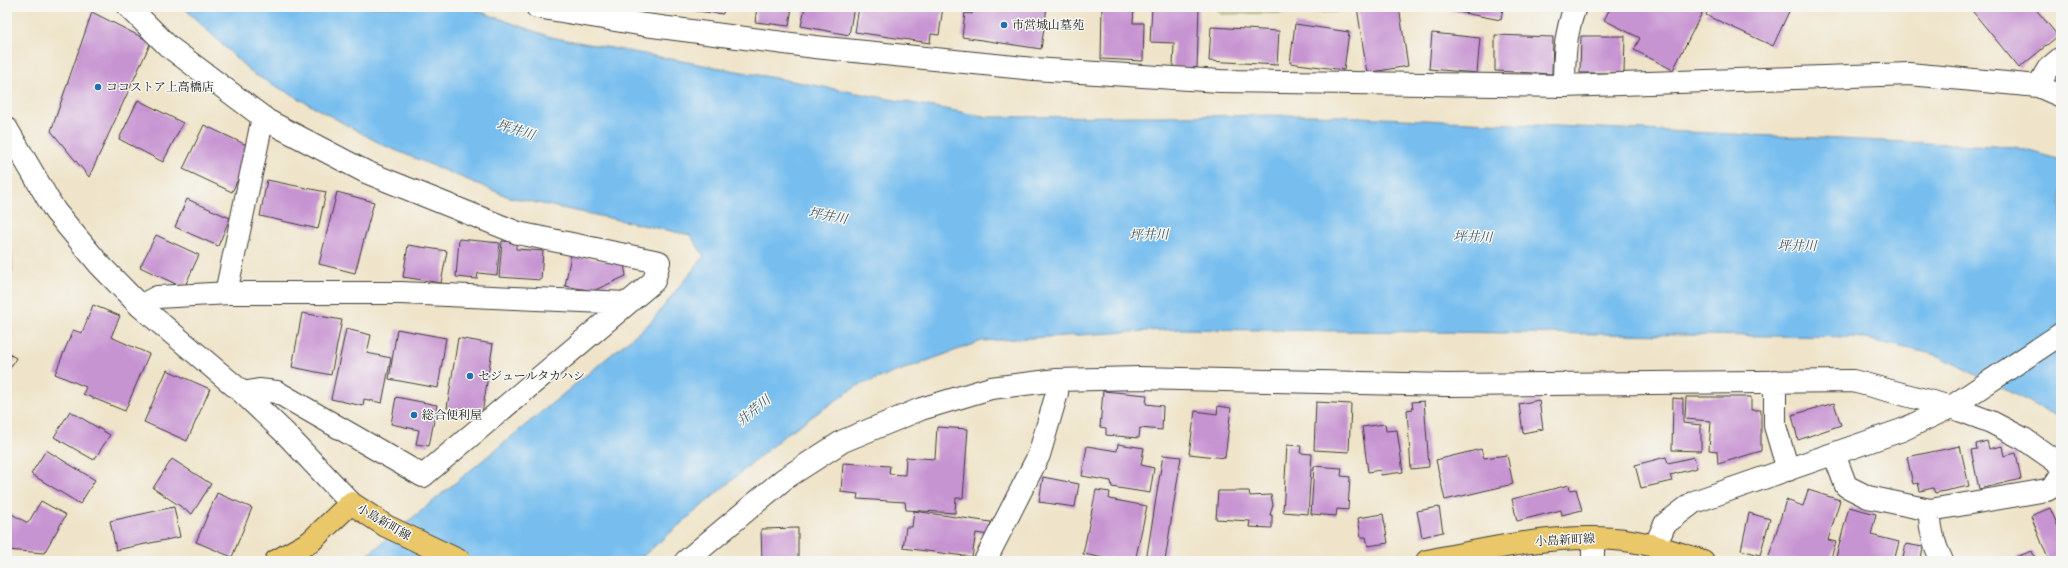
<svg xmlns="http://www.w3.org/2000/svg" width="2068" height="568" font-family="'Sorts Mill Goudy','Noto Serif JP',serif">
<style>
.green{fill:#b5c365;stroke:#687040}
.water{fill:#77beef;stroke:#4a6d86}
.building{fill:#c794d2}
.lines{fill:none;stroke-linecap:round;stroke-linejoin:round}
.minor-casing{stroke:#3c3a36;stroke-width:24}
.major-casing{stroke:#3c3a36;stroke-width:24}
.minor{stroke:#fff;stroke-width:22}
.major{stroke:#eac769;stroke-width:22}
.poi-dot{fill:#1f6fb2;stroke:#f6f6f2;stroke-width:1.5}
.labels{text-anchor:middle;stroke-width:3;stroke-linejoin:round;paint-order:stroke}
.poi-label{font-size:12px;fill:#1c1c1c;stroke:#f6f6f2;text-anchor:start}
.street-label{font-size:12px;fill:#1c1c1c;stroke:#f6f6f2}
.water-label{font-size:13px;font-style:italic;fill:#3c5566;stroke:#f6f6f2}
</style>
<rect width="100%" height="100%" fill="#f6f6f2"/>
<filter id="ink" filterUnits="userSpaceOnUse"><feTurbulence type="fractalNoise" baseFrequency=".025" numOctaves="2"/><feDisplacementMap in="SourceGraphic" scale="8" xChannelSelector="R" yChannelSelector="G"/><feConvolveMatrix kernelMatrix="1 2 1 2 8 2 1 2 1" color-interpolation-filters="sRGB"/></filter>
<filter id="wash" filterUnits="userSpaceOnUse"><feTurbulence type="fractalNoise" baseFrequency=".012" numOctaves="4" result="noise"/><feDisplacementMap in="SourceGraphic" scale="16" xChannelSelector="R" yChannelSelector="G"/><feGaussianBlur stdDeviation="0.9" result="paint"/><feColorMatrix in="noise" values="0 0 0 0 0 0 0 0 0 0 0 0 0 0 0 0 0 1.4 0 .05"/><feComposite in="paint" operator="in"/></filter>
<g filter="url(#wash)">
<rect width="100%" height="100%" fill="#efe4c9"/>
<path class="green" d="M1215,7H1337V12L1221,14Z"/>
<path class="water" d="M183,7H467L551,37L988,117L1315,115L2015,147L2061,160V418L1937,355L1857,337L1179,329L982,341L857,386L785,435L637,561H360L651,322L704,256L690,235L509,197L383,145L252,73Z"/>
<g id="blocks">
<path class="building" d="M697,7H724L723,14L696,11Z
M757,7H792L789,26L755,22Z
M805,7H854L849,35L801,26Z
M859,7H943L939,35L931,34L930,43L855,32Z
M973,7H1047L1041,49L962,37L965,13L972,14Z
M1102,7H1134L1133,23H1144L1143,61L1101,59Z
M1152,7H1199L1197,68L1173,67L1174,43L1150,42Z
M1357,7H1399L1408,66L1367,73Z
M1443,7H1503L1501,20L1442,9Z
M1611,7H1705L1673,70L1634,50L1640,38L1604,20Z
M1710,7H1791L1773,46L1706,15Z
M1969,7H2034L2058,36L2019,68Z
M92,12L151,42L89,177L51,131Z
M1295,24L1349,32L1344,70L1290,63Z
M1211,27L1279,31L1277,65L1209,61Z
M1432,33L1480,38L1477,73L1429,69Z
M1495,35L1553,37L1552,74L1495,71Z
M1581,36H1625L1624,73H1580Z
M138,100L183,123L163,162L119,139Z
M204,125L253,148L232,192L183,169Z
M267,180L326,192L318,229L260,216Z
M337,192L374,202L355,273L319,264Z
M187,199L230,218L218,246L175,227Z
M7,208H9L10,272H7Z
M156,235L199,255L184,288L140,267Z
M459,239L500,243L497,275L478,273L477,279L456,277Z
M502,241L516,242V249L543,251L541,280L499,277Z
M408,245L447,251L441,283L403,277Z
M571,255L624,264L626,276L593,291L565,286Z
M93,305L120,316L111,337L149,354L125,411L83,394L86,387L55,374L73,330L82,333Z
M302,313L342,320L331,375L292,367Z
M346,329L371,335L367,353L391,358L382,403L364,399L363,406L331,399Z
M397,329L446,338L438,388L389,379Z
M458,338L493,344L482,414L447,408Z
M7,353L16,358L7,374Z
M167,370L210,389L187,441L144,422Z
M1103,391L1147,395L1146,404L1163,406L1162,430L1140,428L1139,438L1106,435V428L1100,427Z
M396,397L437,405L429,446L416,444L419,430L391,424Z
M1686,397H1751V410H1761V451L1718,464L1717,451L1709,450L1711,421L1685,419Z
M1673,398L1683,399V423L1701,425V451L1672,450Z
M1539,400L1543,429L1523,433L1519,404Z
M1424,401L1429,467L1411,469L1407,410L1413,409L1412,402Z
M1316,402L1351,404L1349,452L1314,450Z
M1834,403L1841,425L1798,440L1792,415Z
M1218,406L1231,408L1225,458L1189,454L1195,411L1217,414Z
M70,411L110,435L94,460L54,437Z
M1385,424L1386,431L1397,430L1403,472L1381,475L1380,470L1368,472L1362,427Z
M937,427L968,429L963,498H956L955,513L906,510L905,502L857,499L858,494L841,492L843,463L890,466L889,474L905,475L906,457L935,459Z
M1987,441L1989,449L2002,446L2004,456L2016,453L2021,479L1979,489L1971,450L1977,449L1976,444Z
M1118,444L1144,448L1141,465L1154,468L1150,493L1112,487L1111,481L1082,476L1087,446L1117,451Z
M1287,445L1301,446L1300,453L1312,454L1308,514L1283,512Z
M1960,446L1969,486L1935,493L1933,488L1920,491L1918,483L1913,484L1907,457Z
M1481,449L1484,458L1507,455L1513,484L1445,500L1436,460Z
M46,450L95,480L80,504L31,474Z
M1163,455L1181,457L1165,561H1146Z
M1666,457L1668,463L1694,457L1697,468L1670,475L1672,481L1641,488L1635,465Z
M172,459L211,484L192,514L153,488Z
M1314,466L1342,468L1341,476L1350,477L1348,510L1337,509L1336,516L1311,514Z
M1043,477L1079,484L1075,507L1039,502Z
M1569,485L1570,490L1576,489L1582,510L1562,515L1561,510L1517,521L1512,499Z
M1096,490L1110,492L1109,499L1147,506L1135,561H1120L1083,554Z
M1808,490L1840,500L1828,540L1836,542L1830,561H1776L1768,559L1786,500L1803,506Z
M1218,491H1249L1250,496L1271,495L1273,505L1270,515H1272V528L1249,527L1250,521L1216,519Z
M217,493L252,508L232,557L196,542Z
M41,501L66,515L44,553L7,550V518L10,513L28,523Z
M174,507L180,537L116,550L110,521Z
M1439,507L1443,532L1422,537L1417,511Z
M1849,507L1876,514L1871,535L1899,542L1894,561H1835Z
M2050,508L2061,533V561H2049L2031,516Z
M914,511L991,522L989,535L976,533L972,557L903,548L906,527H912Z
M1749,513L1770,519L1760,555L1741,550Z
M1383,514L1388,543L1368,546L1366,537H1361L1358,518Z
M798,528V561H762L761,529Z
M1906,544L1923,547L1921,559L1928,561H1902Z
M2032,551L2036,561H2017L2016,557Z"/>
</g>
</g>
<g filter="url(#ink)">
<use href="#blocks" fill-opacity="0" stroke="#3c3a36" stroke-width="1"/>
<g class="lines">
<defs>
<path id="minor" d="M129,7L168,46L268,121L366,172L518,233L659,262L654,281L423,476L277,392L259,390L243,393
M537,7L645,25L815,47L1034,69L1220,81L1564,86L1909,74L2038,86L2061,96
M1564,86C1564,57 1565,34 1575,7
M2038,86L2048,69L2061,58
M7,129L55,211L99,264L140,306L243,393L285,433L351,503
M226,293L263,117
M140,306L157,297L230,293H401L627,303
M1775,381V426L1788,470
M1834,454L1846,486L1868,497L1930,510L2047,490L2054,486L2061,475
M1930,510C1929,529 1934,545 1942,561
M1655,546L1665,524L1694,502L1902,430L1951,407L2061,334
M686,561L784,479L843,441L921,409L991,388L1057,380L1139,378L1447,385L1853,381L1951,407L1991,422L2024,439L2061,465
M985,561L1039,455L1057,393V380
M1593,561V538"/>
<path id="major" d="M276,561L310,542L351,503L386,526L460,561
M1427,561C1488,549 1551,534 1614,539C1645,541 1674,552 1703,561"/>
</defs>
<use href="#minor" class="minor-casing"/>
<use href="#major" class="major-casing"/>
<use href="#minor" class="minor"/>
<use href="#major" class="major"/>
</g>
</g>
<g class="poi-dot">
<circle cx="1004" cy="25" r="4"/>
<circle cx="98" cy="87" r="4"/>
<circle cx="470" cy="376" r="4"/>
<circle cx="414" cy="415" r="4"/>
</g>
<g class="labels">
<g class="poi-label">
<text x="1012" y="29">市営城山墓苑</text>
<text x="106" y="91">ココストア上高橋店</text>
<text x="478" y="380">セジュールタカハシ</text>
<text x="422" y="419">総合便利屋</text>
</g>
<g class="street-label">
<text transform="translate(384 522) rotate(30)" y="4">小島新町線</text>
<text transform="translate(1565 540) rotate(-3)" y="4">小島新町線</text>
</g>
<g class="water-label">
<text transform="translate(516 129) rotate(17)" y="5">坪井川</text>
<text transform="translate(828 215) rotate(11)" y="5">坪井川</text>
<text transform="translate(1149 234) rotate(-1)" y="5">坪井川</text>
<text transform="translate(1473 236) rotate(2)" y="5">坪井川</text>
<text transform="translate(1797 245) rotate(1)" y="5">坪井川</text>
<text transform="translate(753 410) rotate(-40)" y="5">井芹川</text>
</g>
</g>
<rect width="2068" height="568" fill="none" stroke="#f6f6f2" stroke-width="24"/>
</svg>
